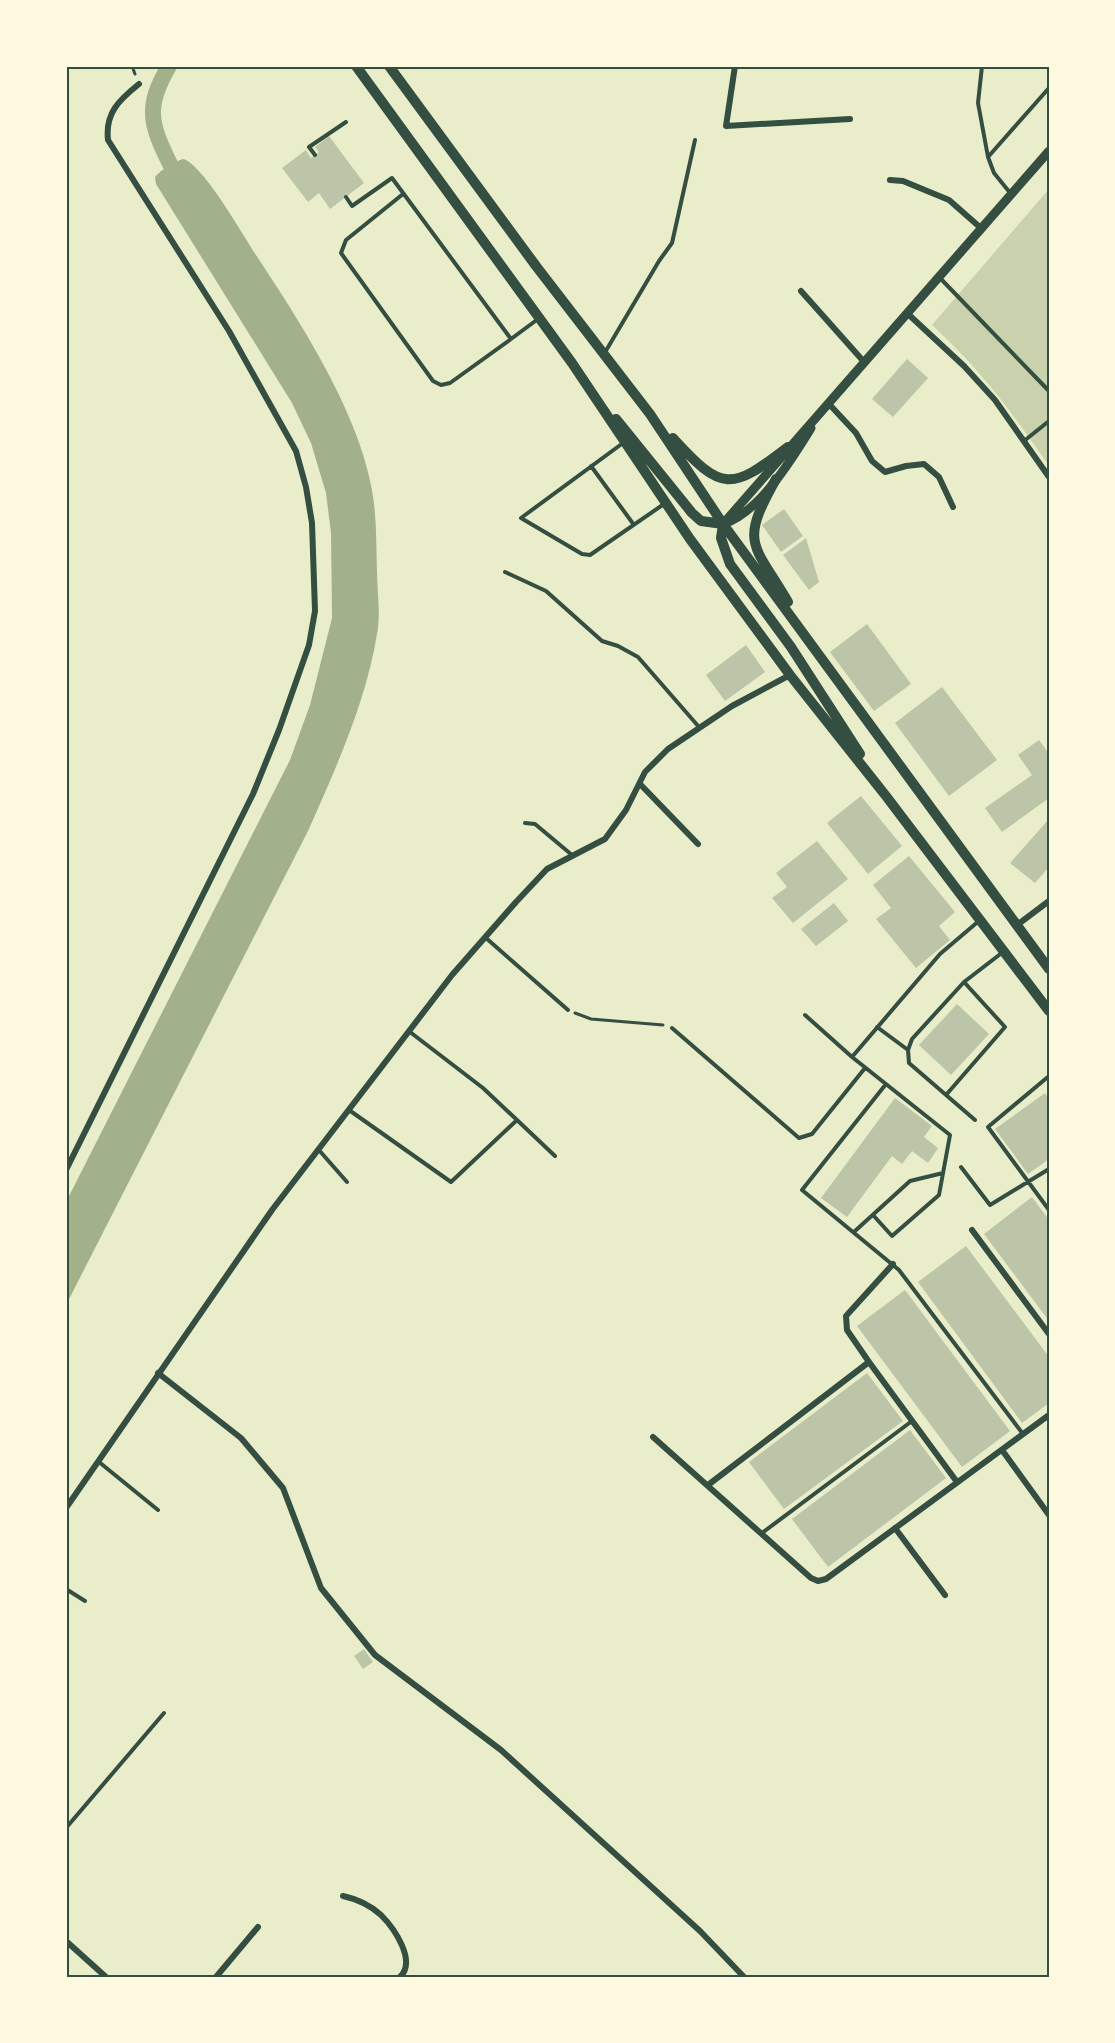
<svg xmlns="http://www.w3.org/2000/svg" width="1115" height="2043" font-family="Signika,sans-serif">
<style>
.green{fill:#cad2ad}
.water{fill:#a3b18a}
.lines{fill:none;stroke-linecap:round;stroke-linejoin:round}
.canal{stroke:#a3b18a;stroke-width:16}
.building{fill:#bcc5a7}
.path{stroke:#344e41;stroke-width:3}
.service{stroke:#344e41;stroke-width:4}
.minor{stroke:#344e41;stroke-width:6}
.secondary{stroke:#344e41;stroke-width:9}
.primary{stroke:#344e41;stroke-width:10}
.neatline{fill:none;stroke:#344e41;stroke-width:2}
</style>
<rect width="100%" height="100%" fill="#e9edc9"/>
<path class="green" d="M1049,189V466C1011,411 982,371 932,325Z"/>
<path class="water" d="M183,159C202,163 243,235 256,255C299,320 356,408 371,485C377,514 376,542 377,571C377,591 381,614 377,634C366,702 336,768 308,831L66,1305V1202L290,760L310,705L332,618L331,533L326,493L311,443L292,403L156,184L155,177C163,168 172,163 183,159Z"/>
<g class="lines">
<path class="canal" d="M169,66C145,107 150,123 170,164"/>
</g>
<path class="building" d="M329,136L364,183L330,209L319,193L308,202L282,168L306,150L311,158L319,152L315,147Z
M907,359L928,378L893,417L872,399Z
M784,509L803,536L781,552L762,525Z
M806,538L819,582L809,590L783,555Z
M867,624L911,684L874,711L830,652Z
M746,645L765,672L725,701L706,675Z
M942,687L997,760L949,796L895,723Z
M1039,740L1049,754V798L1002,832L985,808L1032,775L1018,755Z
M861,796L902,846L868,874L827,823Z
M1049,819V867L1035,883L1010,863Z
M817,841L848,879L793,923L772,898L787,887L776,873Z
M909,856L955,912L939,926L950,940L916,968L876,919L891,908L873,885Z
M834,903L848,921L816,946L801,929Z
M957,1004L989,1034L951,1075L919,1045Z
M1045,1093L1049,1100V1159L1028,1174L995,1129Z
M895,1098L932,1126L924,1137L938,1148L928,1163L912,1151L902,1164L892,1156L847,1217L821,1198Z
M1032,1197L1049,1220V1321L984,1234Z
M966,1246L1049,1357V1403L1022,1423L918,1282Z
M905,1290L1010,1431L962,1467L857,1326Z
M867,1373L903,1421L784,1509L749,1462Z
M910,1430L946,1478L828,1567L792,1519Z
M364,1649L373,1662L363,1669L354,1656Z"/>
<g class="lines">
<path class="path" d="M132,66L135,74
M575,1013L591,1019L663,1025"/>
<path class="service" d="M982,66L978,103L988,157L994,173L1011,194
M315,155L309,147L346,122
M988,157L1049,88
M403,194L346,240L341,253L433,381L441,385L450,383L511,339
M346,197L352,206L392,178L511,339L538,319
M940,278L1049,391
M604,354L659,261L672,243L695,140
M1024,441L1049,421
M623,443L521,518L582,554L590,555L664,504
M591,466L634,525
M505,572L546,591L602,641L618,646L638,657L699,727
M525,823L535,824L572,855
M486,938L568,1010
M805,1015L852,1057
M877,1027L908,1050
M672,1028L799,1138L812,1134L865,1068
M1049,1076L988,1127L1049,1210
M886,1084L802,1190L899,1270L1023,1434
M946,1095L1005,1027L964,982
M349,1110L451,1182L517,1120L483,1088L410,1032
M517,1120L555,1156
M975,1120L909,1063L908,1050L912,1039L964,982L1003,952
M318,1149L347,1182
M961,1167L990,1205L1049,1169
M873,1215L892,1236L939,1195L950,1135L852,1057L940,954L980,920
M855,1231L910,1181L943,1173
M99,1462L158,1510
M762,1533L912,1421
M66,1589L85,1601
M66,1828L164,1713"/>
<path class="minor" d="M735,66L726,126L850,119
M890,180L903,181L949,200L982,229
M801,291L865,363
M908,314L964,366L995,400L1049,477
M829,404L856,433L872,461L885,472L906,466L924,464L939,477L953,507
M640,784L698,844
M1017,925L1049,901
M66,1170L253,794L279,730L309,645L315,611L312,523L306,487L296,451L229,331L108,140C105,113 119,100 139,84
M972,1230L1049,1334
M869,1362L957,1482
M158,1373L241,1438L283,1488L321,1588L375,1655L501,1750L700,1931L744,1977
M653,1437L811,1578L818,1581L826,1579L1049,1415
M1002,1450L1049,1515
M708,1485L869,1362L847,1330L846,1316L893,1264
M66,1508L272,1210L452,975L516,902L547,869L605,839L626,810L645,772L668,749L732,706L790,675
M895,1528L945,1595
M343,1896C357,1899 370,1905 381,1915C394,1928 417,1961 400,1977
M66,1941L106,1977
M216,1977L258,1927"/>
<path class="secondary" d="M723,524L1049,151
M723,524C759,513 792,459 811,428"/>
<path class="primary" d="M356,66L572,363L690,539L790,675L886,796L1049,1011
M389,66L536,266L650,414L723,524L1049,969
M616,419L692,513L701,521L723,524
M673,438C722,492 731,491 788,447
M776,479C739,545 753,542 788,602
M723,524L721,538L730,564L791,647L860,754"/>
</g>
<rect width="1115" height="2043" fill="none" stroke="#fefae0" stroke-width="135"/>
<rect x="68" y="68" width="980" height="1908" class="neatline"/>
</svg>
